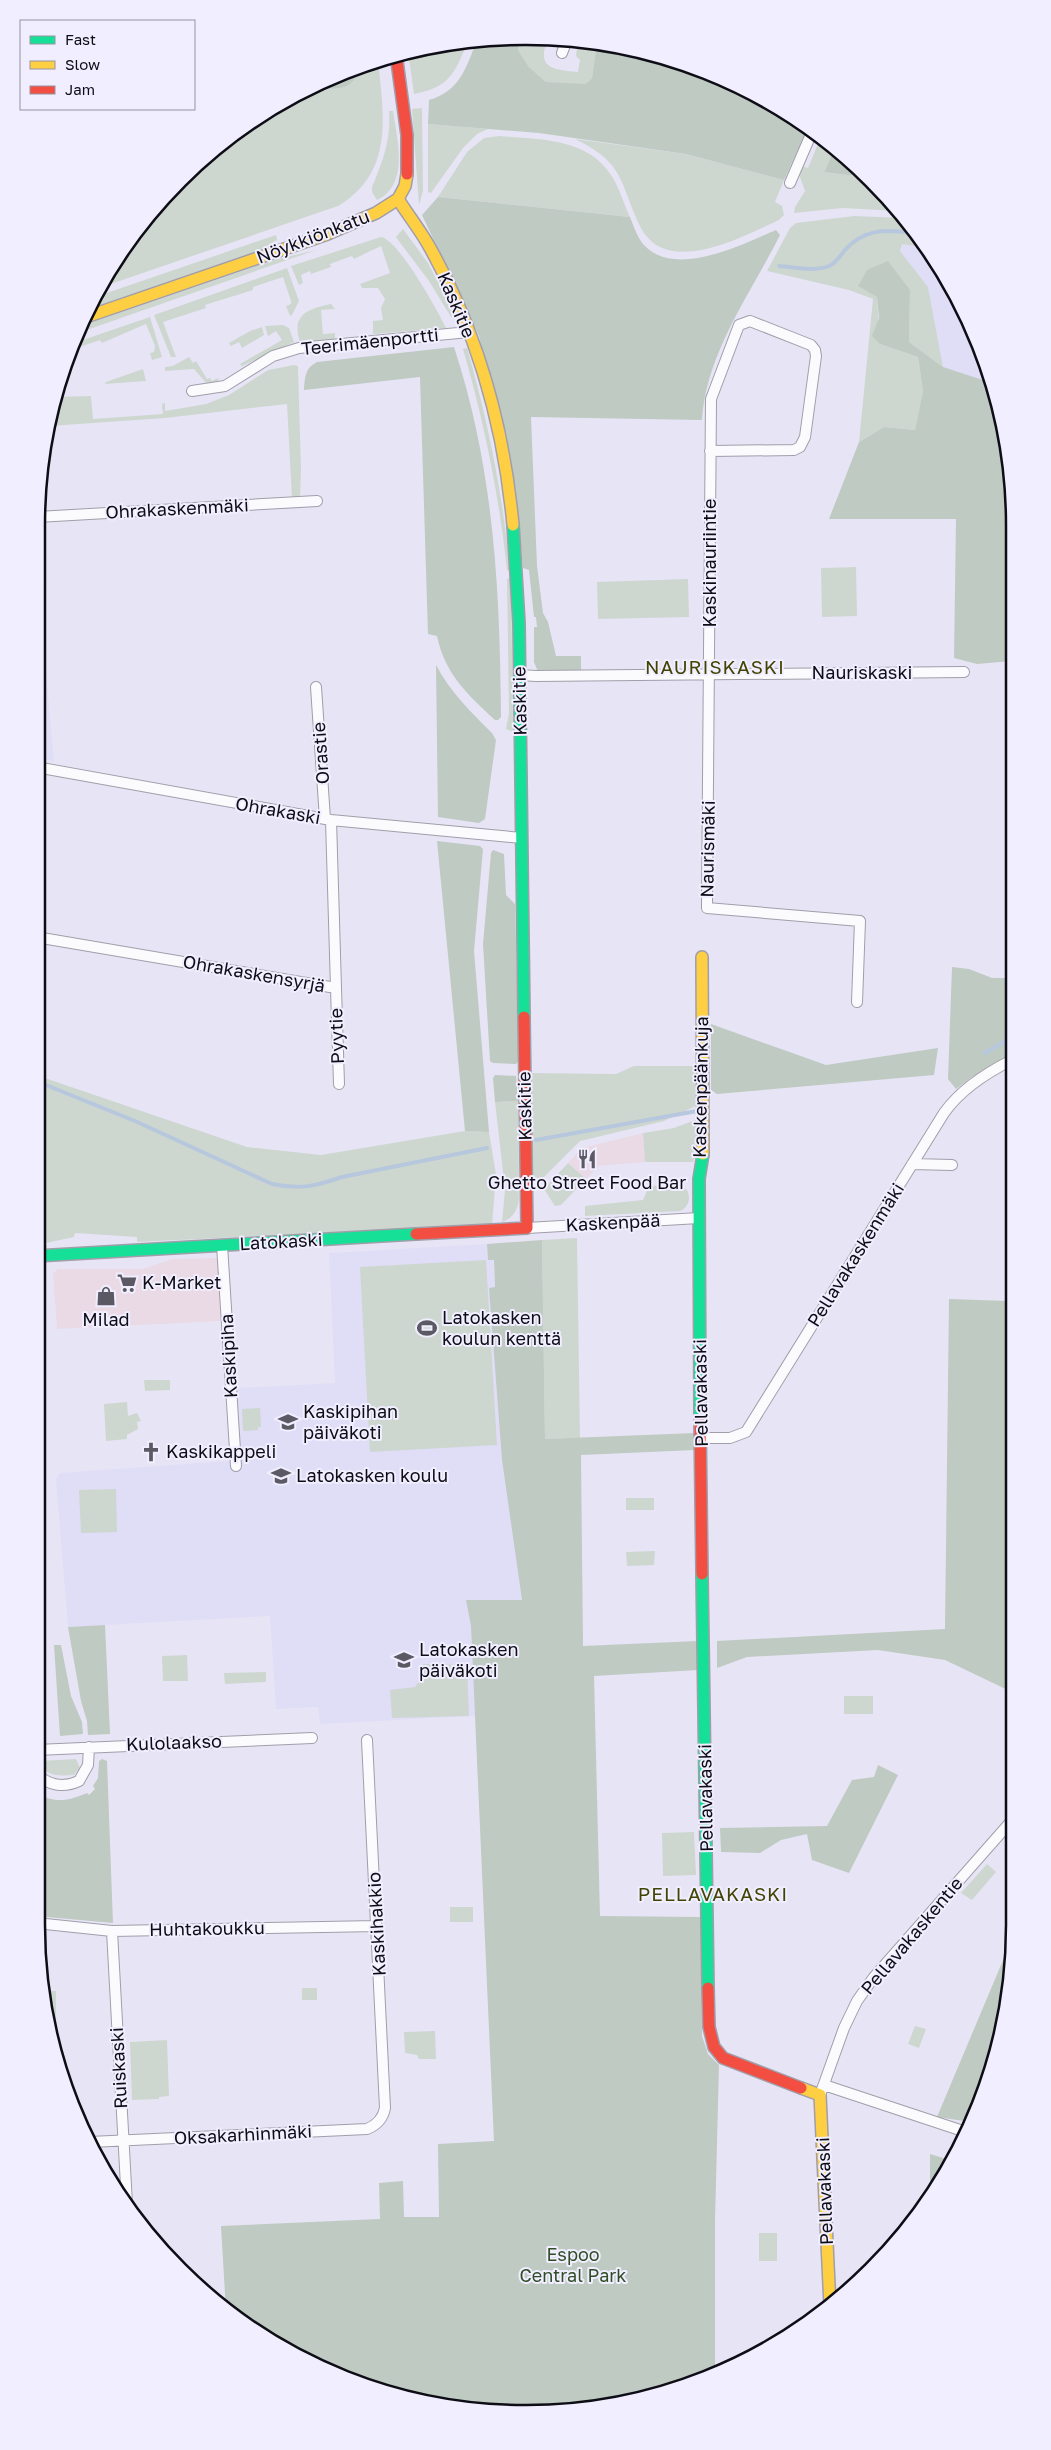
<svg xmlns="http://www.w3.org/2000/svg" width="1051" height="2450" font-family="'Golos Text',sans-serif">
<style>
.commercial{fill:#e9dae6}
.built{fill:#e0ddf7}
.green{fill:#cdd7d0}
.forest{fill:#bfcac2}
.lines{fill:none;stroke-linecap:round;stroke-linejoin:round}
.stream{stroke:#b7c7dd;stroke-width:4}
.street-casing{stroke:#a09eaa;stroke-width:12}
.fast-casing{stroke:#a09eaa;stroke-width:14}
.slow-casing{stroke:#a09eaa;stroke-width:14}
.jam-casing{stroke:#a09eaa;stroke-width:14}
.street{stroke:#fbfbfe;stroke-width:10}
.fast{stroke:#16e098;stroke-width:11}
.slow{stroke:#ffcf43;stroke-width:11}
.jam{stroke:#f24e42;stroke-width:11}
.labels{text-anchor:middle;stroke-width:4;stroke-linejoin:round;paint-order:stroke}
.street-label{font-size:18px;fill:#0e0d16;stroke:#f0eeff}
.poi-label{font-size:18px;fill:#0e0d16;stroke:#f0eeff;text-anchor:start}
.park-label{font-size:18px;fill:#304d25;stroke:#f0eeff}
.neighbourhood-label{font-size:19px;letter-spacing:1px;fill:#424403;stroke:#f0eeff}
.rim{fill:none;stroke:#0e0d16;stroke-width:2.5}
</style>
<rect width="100%" height="100%" fill="#e7e5f5"/>
<path class="commercial" d="M643,1133L645,1162L599,1166L586,1179L568,1163L582,1148Z
M216,1258L219,1261L221,1321L57,1329L53,1273L58,1269H143L172,1259Z"/>
<path class="built" d="M902,244L921,247L977,338L989,382L943,367L928,287L900,251Z
M36,669L46,673L54,761L36,758Z
M487,1244L488,1260H493L495,1287L490,1288L502,1460L522,1600H466L471,1626L475,1716L320,1724L318,1707L276,1709L270,1616L68,1627L56,1479L60,1473L241,1460L237,1388L335,1383L329,1253Z"/>
<path class="green" d="M519,38L551,39C547,43 544,48 544,53C542,71 565,70 578,72L580,60L576,56L578,40L597,42L592,78L586,85L546,82L529,67L518,50Z
M468,42C454,73 451,87 414,94L408,51Z
M378,61C384,116 394,173 338,206L99,288L158,203L228,137L246,126L255,125L271,110L309,87L314,85L325,89L357,74L355,69Z
M422,108L423,191L419,205L412,109Z
M389,111H393C397,139 410,184 377,200L372,192V187C383,161 391,140 389,111Z
M428,124L488,129L477,134L463,148L431,193L428,192Z
M499,136C538,139 588,138 611,175C619,187 624,204 630,217L438,197L467,152L484,138Z
M575,139L686,154L784,180L775,202L782,206L784,215L779,220C742,237 664,280 639,224C619,180 624,163 575,139Z
M820,139L834,150L824,172L864,177L894,203L898,211L843,208L794,213L795,207L805,191L799,174L802,166L808,168Z
M854,216L903,218L921,247L902,244L900,251L928,287L943,367L909,342L910,290L877,297L880,344L918,357L923,391L915,430L884,427L859,442L873,299L849,290L767,271L790,228L796,223Z
M403,229L428,263L455,315L451,317L429,281L398,240L396,237Z
M276,235L277,240L260,250L89,309L95,297Z
M381,237C398,239 438,311 446,328L373,334V321L383,320L381,308L385,299L378,288H362L360,284L390,273L381,246L354,259L352,256L330,264L331,267L311,274L310,271L301,275L303,283L299,285L291,266Z
M316,250L78,333L81,326L274,260Z
M287,268L299,301L292,315L290,316L286,306L291,304V301L283,277L253,287V290L205,305L206,308L163,322L176,357H171L154,315Z
M331,304L335,309L321,310L323,334L335,333V340L301,344C290,316 306,309 331,304Z
M150,317L162,357L152,360L150,353L154,352L155,346L146,324L102,343L100,340L71,350L72,353L68,354L74,343Z
M283,325L289,328L294,342L242,366L240,364L282,340L276,331L268,336L265,326Z
M262,327L264,335L242,348L239,342L231,346L229,343L250,331Z
M467,348C488,421 503,495 510,571L507,570C499,495 484,422 463,349Z
M189,357L193,363L196,361L207,379L210,378L212,381L218,378L219,380L208,385L194,369L165,371V367L173,366Z
M294,365L298,366L301,471L300,498L292,499L287,404L165,418L50,426L55,397L91,396L93,419L163,414L162,404L165,403V411L206,404L229,395L268,370Z
M143,369L146,381L105,384L106,382Z
M856,567L857,616L822,617L821,568Z
M511,578L513,726V732L506,729L509,713L507,579Z
M688,579L689,617L598,619L597,582Z
M634,1066H698L700,1104L664,1121L580,1141L542,1179L531,1182L530,1073L616,1074Z
M36,1075L247,1147L321,1155L465,1131L489,1132L496,1175L492,1225L137,1242V1237L75,1233L74,1237L46,1243L47,1248L36,1250Z
M518,1101L519,1181L504,1180L495,1102Z
M695,1120L697,1121V1153L693,1162H645L643,1133L674,1128Z
M568,1163L586,1179L561,1205L555,1206L544,1189Z
M677,1185L687,1190C691,1198 689,1207 680,1211L585,1216V1206L643,1200L649,1186Z
M505,1190H518C521,1203 516,1218 502,1222Z
M577,1238L580,1438L545,1439L542,1240Z
M486,1260L497,1445L370,1452L360,1267Z
M144,1380H170V1390L145,1391Z
M127,1402L128,1416L137,1413L141,1421L137,1422L138,1429L127,1435V1439L106,1441L104,1404Z
M260,1408L261,1427H258V1430L243,1431L242,1409Z
M116,1489L117,1532L81,1533L79,1490Z
M626,1498H654V1510H626Z
M655,1551L654,1565L627,1566L626,1552Z
M187,1655L188,1681H163L162,1656Z
M423,1664L467,1665L469,1716L392,1718L390,1690L415,1687L424,1674Z
M266,1672V1682L225,1684L224,1673Z
M844,1696H873V1714H844Z
M76,1759L80,1768L74,1775C60,1776 44,1777 40,1761Z
M694,1832L696,1875L663,1876L662,1833Z
M987,1864L996,1872L972,1900L961,1893Z
M450,1907H473V1922H450Z
M302,1988H317V2000H302Z
M43,1991H56V2030H48Z
M915,2026L926,2029L919,2048L908,2044Z
M435,2031L436,2059H419L417,2055L405,2053L404,2032Z
M167,2040L169,2096L159,2097V2099L132,2100L130,2042Z
M759,2233H777V2261H759Z"/>
<path class="forest" d="M494,37L519,38L518,50L529,67L546,82L586,84L592,78L597,42L683,62L798,119L808,128L784,180L686,154L539,133L428,124L429,100C460,91 466,68 477,40Z
M355,69L357,74C351,92 329,90 314,85Z
M834,150L864,177L824,172Z
M438,197L630,217C634,227 637,237 644,245C675,279 743,244 776,230L780,235C751,293 706,353 702,420L531,417L537,566L543,613L548,622L556,656H581V671L538,672L534,662V627H537L536,617H534L529,570L523,568L515,486L479,336L422,215Z
M888,261L910,290L909,342L943,367L989,382L1011,461V661L977,664L954,658L956,519H829L859,442L884,427L915,430L923,391L918,357L880,344L872,336L879,318L877,297L858,286L867,270Z
M454,347C494,469 500,589 501,717L498,720H495C467,694 445,674 437,636L428,634L420,377L304,390C305,377 305,368 317,362Z
M436,665C450,692 471,712 492,733L496,740L485,819L479,823L438,817Z
M437,841L480,846L483,849L474,951L489,1132L465,1131Z
M493,850L504,854L506,895L515,904L519,1060L516,1064L493,1063L490,1061L483,944L491,853Z
M952,967L969,969L992,978H1012V1056L972,1077L956,1089L948,1079Z
M711,1024L826,1065L938,1048L934,1075L717,1094L711,1090Z
M495,1075L516,1076L518,1101L495,1102L493,1078Z
M542,1240L545,1439L695,1433V1450L581,1455L583,1646L698,1641V1670L594,1676L600,1916L701,1917L702,2036L708,2054L719,2065L715,2221V2373C558,2444 362,2417 226,2311L221,2226L380,2219L379,2183L403,2181L404,2217H439L438,2144L494,2141L471,1626L466,1600H522L502,1460L489,1288L495,1287L494,1260H488L487,1244Z
M949,1299L1007,1301L1013,1309L1014,1693L945,1660L878,1650L747,1657L717,1668V1641L945,1629Z
M105,1625L110,1734L88,1735L87,1721L81,1701L68,1627Z
M54,1645H61L71,1696L82,1722L83,1734L60,1736Z
M102,1759L107,1761L113,1923L36,1916V1792C53,1804 69,1801 87,1793L89,1795L95,1789L93,1786L98,1778L99,1761Z
M878,1765L898,1775L849,1873L812,1860L807,1834L781,1840L760,1853L721,1852L720,1828L827,1826L852,1780L874,1777Z
M1014,1934L1005,2020L989,2082L971,2122L937,2117Z
M930,2154L953,2161L930,2195Z"/>
<g class="lines">
<path class="stream" d="M779,266C794,267 815,272 829,266C835,264 841,255 845,250C864,229 885,229 912,233
M985,1053L1012,1037
M36,1081L135,1121L272,1184C300,1190 316,1186 342,1177L487,1148
M536,1140L697,1111"/>
<defs>
<path id="street" d="M562,53L567,40
M790,183L812,132
M192,391L225,386L273,356L299,348L469,332
M710,451L794,450L800,447L805,437L816,356L815,350L811,345L750,321L739,325L711,399L707,908L860,921L857,1002
M37,517L317,501
M520,675L536,676L964,672
M316,687L325,819
M36,767L331,820L522,838
M36,937L336,988L331,820
M336,988L339,1084
M912,1164L952,1165
M527,1228L699,1218
M222,1245L236,1466
M701,1438H730L746,1432L944,1113C961,1089 986,1073 1012,1060
M36,1750L312,1738
M36,1773C48,1786 64,1788 79,1781L88,1765L89,1747
M36,1923L112,1931L377,1926
M112,1931L127,2204
M824,2085L966,2132
M820,2095L844,2028L857,2001L874,1977L1014,1818
M90,2142L367,2129C377,2125 383,2119 385,2108L367,1740"/>
<path id="fast" d="M513,525L519,623L524,1017
M36,1256L416,1234
M700,1421L699,1179L703,1154
M702,1574L708,1988"/>
<path id="slow" d="M398,199C408,215 420,230 429,246C477,331 504,428 513,525
M86,317L325,235L376,213L398,199L405,186L407,174
M702,957L703,1154
M801,2088L820,2095L830,2306"/>
<path id="jam" d="M396,54L407,135V174
M416,1234L527,1228L524,1017
M700,1421L702,1574
M708,1988L709,2027L714,2047L723,2058L801,2088"/>
</defs>
<use href="#street" class="street-casing"/>
<use href="#fast" class="fast-casing"/>
<use href="#slow" class="slow-casing"/>
<use href="#jam" class="jam-casing"/>
<use href="#street" class="street"/>
<use href="#fast" class="fast"/>
<use href="#slow" class="slow"/>
<use href="#jam" class="jam"/>
</g>
<defs>
<symbol id="restaurant-bare" viewBox="-9 -9 18 18"><path d="M-5-6h1v4h1v-4h1v4h1v-4h1v5L-1.5 .5V6h-2V.5L-5-1ZM5-6V6H3V1.5H1.5Q1.5-4 5-6Z" fill="#5a5964" stroke="#f0eeff" stroke-width="2.5" paint-order="stroke"/></symbol>
<symbol id="supermarket-bare" viewBox="-9 -9 18 18"><path d="M-6-5.5h2.5l.6 2H6L4.5 2H-2.5L-4.4-4H-6ZM-1.5 3.2a1.3 1.3 0 1 0 .1 0ZM3 3.2a1.3 1.3 0 1 0 .1 0Z" fill="#5a5964" stroke="#f0eeff" stroke-width="2.5" paint-order="stroke"/></symbol>
<symbol id="shop-bare" viewBox="-9 -9 18 18"><path d="M-5-2.5h2.3a2.7 3.5 0 0 1 5.4 0H5L5.5 6h-11ZM-1.5-2.5h3a1.5 2.3 0 0 0-3 0Z" fill="#5a5964" stroke="#f0eeff" stroke-width="2.5" paint-order="stroke"/></symbol>
<symbol id="stadium-bare" viewBox="-9 -9 18 18"><path d="M0-5a6.5 5 0 1 0 0 10a6.5 5 0 1 0 0-10ZM-3.5-1.8h7v3.6h-7Z" fill="#5a5964" stroke="#f0eeff" stroke-width="2.5" paint-order="stroke"/></symbol>
<symbol id="school-bare" viewBox="-9 -9 18 18"><path d="M0-5L7-2L0 1L-7-2ZM-4 1L0 2.5L4 1V4Q0 6-4 4Z" fill="#5a5964" stroke="#f0eeff" stroke-width="2.5" paint-order="stroke"/></symbol>
<symbol id="church-bare" viewBox="-9 -9 18 18"><path d="M-1.2-6h2.4v3.5h3.3v2.4h-3.3V6h-2.4V-.1h-3.3v-2.4h3.3Z" fill="#5a5964" stroke="#f0eeff" stroke-width="2.5" paint-order="stroke"/></symbol>
</defs>
<g fill-rule="evenodd">
<use href="#restaurant-bare" x="573" y="1145" width="28" height="28"/>
<use href="#supermarket-bare" x="113" y="1269" width="28" height="28"/>
<use href="#shop-bare" x="92" y="1282" width="28" height="28"/>
<use href="#stadium-bare" x="413" y="1314" width="28" height="28"/>
<use href="#school-bare" x="274" y="1408" width="28" height="28"/>
<use href="#church-bare" x="137" y="1438" width="28" height="28"/>
<use href="#school-bare" x="267" y="1462" width="28" height="28"/>
<use href="#school-bare" x="390" y="1646" width="28" height="28"/>
</g>
<g class="labels">
<g class="street-label">
<text transform="translate(313 237) rotate(-21)" y="6">Nöykkiönkatu</text>
<text transform="translate(456 305) rotate(67)" y="6">Kaskitie</text>
<text transform="translate(370 342) rotate(-6)" y="6">Teerimäenportti</text>
<text transform="translate(177 509) rotate(-3)" y="6">Ohrakaskenmäki</text>
<text transform="translate(710 563) rotate(-90)" y="6">Kaskinauriintie</text>
<text x="862" y="679">Nauriskaski</text>
<text transform="translate(520 701) rotate(-91)" y="6">Kaskitie</text>
<text transform="translate(321 753) rotate(-94)" y="6">Orastie</text>
<text transform="translate(278 811) rotate(10)" y="6">Ohrakaski</text>
<text transform="translate(708 849) rotate(-89)" y="6">Naurismäki</text>
<text transform="translate(254 974) rotate(10)" y="6">Ohrakaskensyrjä</text>
<text transform="translate(337 1036) rotate(-92)" y="6">Pyytie</text>
<text transform="translate(701 1087) rotate(-89)" y="6">Kaskenpäänkuja</text>
<text transform="translate(525 1106) rotate(-91)" y="6">Kaskitie</text>
<text transform="translate(613 1223) rotate(-3)" y="6">Kaskenpää</text>
<text transform="translate(281 1242) rotate(-3)" y="6">Latokaski</text>
<text transform="translate(856 1255) rotate(-58)" y="6">Pellavakaskenmäki</text>
<text transform="translate(229 1356) rotate(-93)" y="6">Kaskipiha</text>
<text transform="translate(701 1393) rotate(-91)" y="6">Pellavakaski</text>
<text transform="translate(174 1743) rotate(-2)" y="6">Kulolaakso</text>
<text transform="translate(706 1798) rotate(-91)" y="6">Pellavakaski</text>
<text transform="translate(377 1924) rotate(-93)" y="6">Kaskihakkio</text>
<text transform="translate(207 1929) rotate(-1)" y="6">Huhtakoukku</text>
<text transform="translate(912 1936) rotate(-50)" y="6">Pellavakaskentie</text>
<text transform="translate(119 2068) rotate(-93)" y="6">Ruiskaski</text>
<text transform="translate(243 2135) rotate(-3)" y="6">Oksakarhinmäki</text>
<text transform="translate(825 2191) rotate(-92)" y="6">Pellavakaski</text>
</g>
<g class="poi-label">
<text x="587" y="1189" text-anchor="middle">Ghetto Street Food Bar</text>
<text x="142" y="1289">K-Market</text>
<text x="442" y="1324">Latokasken<tspan x="442" dy="21">koulun kenttä</tspan></text>
<text x="106" y="1326" text-anchor="middle">Milad</text>
<text x="303" y="1418">Kaskipihan<tspan x="303" dy="21">päiväkoti</tspan></text>
<text x="166" y="1458">Kaskikappeli</text>
<text x="296" y="1482">Latokasken koulu</text>
<text x="419" y="1656">Latokasken<tspan x="419" dy="21">päiväkoti</tspan></text>
</g>
<g class="park-label">
<text x="573" y="2261">Espoo<tspan x="573" dy="21">Central Park</tspan></text>
</g>
<g class="neighbourhood-label">
<text x="715" y="674">NAURISKASKI</text>
<text x="713" y="1901">PELLAVAKASKI</text>
</g>
</g>
<path d="M0 0H1051V2450H0ZM525 45H526A480 480 0 0 1 1006 525V1925A480 480 0 0 1 526 2405H525A480 480 0 0 1 45 1925V525A480 480 0 0 1 525 45Z" fill="#f0eeff" fill-rule="evenodd"/>
<path class="rim" d="M525 45H526A480 480 0 0 1 1006 525V1925A480 480 0 0 1 526 2405H525A480 480 0 0 1 45 1925V525A480 480 0 0 1 525 45Z"/>
<rect x="20" y="20" width="175" height="90" fill="#f0eeff" stroke="#9694a2"/>
<rect x="30" y="36" width="25" height="8" fill="#16e098" stroke="#9694a2"/>
<text x="65" y="45" font-size="15" fill="#0e0d16">Fast</text>
<rect x="30" y="61" width="25" height="8" fill="#ffcf43" stroke="#9694a2"/>
<text x="65" y="70" font-size="15" fill="#0e0d16">Slow</text>
<rect x="30" y="86" width="25" height="8" fill="#f24e42" stroke="#9694a2"/>
<text x="65" y="95" font-size="15" fill="#0e0d16">Jam</text>
</svg>
